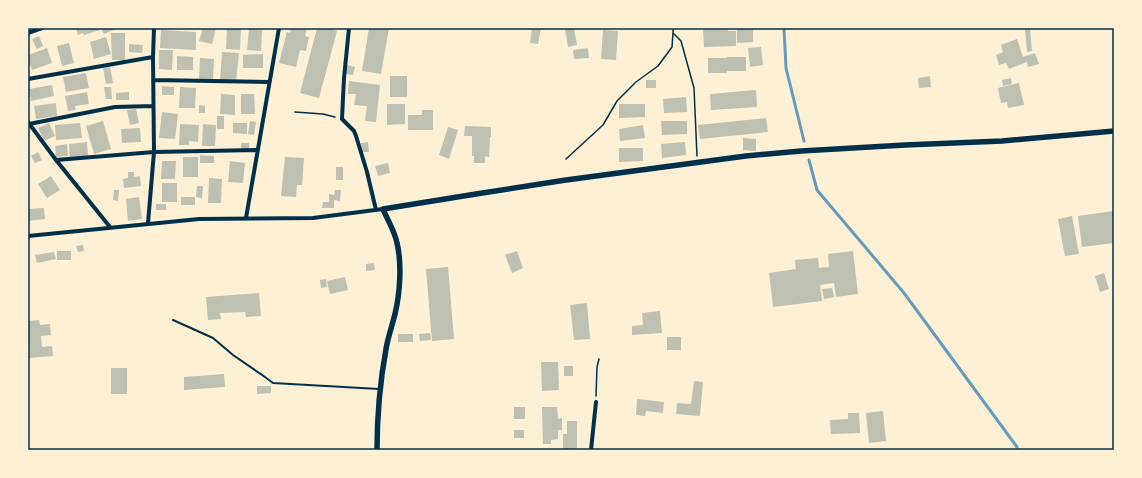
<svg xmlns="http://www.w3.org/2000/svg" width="1142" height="478" font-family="'Sofia Sans Condensed',sans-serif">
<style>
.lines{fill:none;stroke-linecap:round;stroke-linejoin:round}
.stream{stroke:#669bbc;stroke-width:3}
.building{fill:#bec0b2}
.path{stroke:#003049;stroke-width:1.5}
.service{stroke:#003049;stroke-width:2}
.minor{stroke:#003049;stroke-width:4}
.tertiary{stroke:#003049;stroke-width:5.5}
.neatline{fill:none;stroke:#003049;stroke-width:1.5}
</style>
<rect width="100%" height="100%" fill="#fdf0d5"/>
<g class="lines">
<path class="stream" d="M784,28L786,68L804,141
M809,160L817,190L904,293L1017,447"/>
</g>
<path class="building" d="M76,28H99L100,30L84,35L83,33L78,35Z
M101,28H118L104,34Z
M203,28H216L212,44L199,41Z
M227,28H241L240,50L226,49Z
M291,28H307L305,36L309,37L306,51L300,50L296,67L279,63L287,32L290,33Z
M317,28H326L337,31L319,98L300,93Z
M369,28H389L381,74L362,71Z
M532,28H541L538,44L530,43Z
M574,28L577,45L568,47L565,29Z
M737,28H753V42L737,43Z
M249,29L262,30L261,51L247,50Z
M1030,29L1032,51L1027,52L1025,30Z
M161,30L196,32V50L160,48Z
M603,30L618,31L616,60L601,59Z
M703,30H728V31H736V46L704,47Z
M111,33H125V60H112Z
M39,36L43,46L37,49L32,39Z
M106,37L111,54L94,59L90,42Z
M1017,39L1023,57L1035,53L1039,64L1028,67L1027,62L1009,69L1006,63L999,65L996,55L1003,52L1001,45Z
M69,43L74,63L62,66L57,46Z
M129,44L143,45L142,53L129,52Z
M761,47L763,65L750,67L748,48Z
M47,48L52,63L32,70L28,59V55Z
M588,48L589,58L574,59L573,50Z
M159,50H173L172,70L159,69Z
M222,52L239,53L236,81L220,80Z
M263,54V68H243V55Z
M177,56L193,57V70H177Z
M727,57H746V71H727Z
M200,58L214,59L213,79H199Z
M708,58H727V73H708Z
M347,65L355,67L353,75L345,74Z
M110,67L113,83L106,84L103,68Z
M86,73L89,88L66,92L63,77Z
M390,76H407V97H390Z
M930,76L931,87L919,88L918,78Z
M1011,78L1012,84L1003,86L1002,80Z
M646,80H656V88H646Z
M349,81L380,85L376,122L365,121L367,106L354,105L356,94H348Z
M1019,83L1024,105L1008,108L1007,102L1001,103L998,88Z
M52,85L54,96L31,101L29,89Z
M162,86L174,87V95H162Z
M104,87H111L112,99H106Z
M180,87L196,88L195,108H179Z
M756,90L757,107L711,110L710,94Z
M87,92L89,104L75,106L76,110L68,111L65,96Z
M129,92V100H116V93Z
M221,94L235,95V115L220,114Z
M241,94H254L255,114H241Z
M686,97L687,112L664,113L663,99Z
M56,103L57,116L36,119L34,106Z
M387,104H405V124L387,125Z
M619,104H645V117L619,118Z
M199,105L205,106V113H199Z
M136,109L139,123L130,125L127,110Z
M422,110H433V130H408V115H422Z
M162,112L178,114L175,139L159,138Z
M217,116H224V129H217Z
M766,118L768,132L700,139L698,125Z
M103,121L111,149L94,154L86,126Z
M250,121L256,122L254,135L248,134Z
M661,121H687V134L662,135Z
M49,123L55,136L44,141L38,128Z
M80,123L82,138L56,140L55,125Z
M233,123H247V134L233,133Z
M180,124L199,125L198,142L189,141V145H179Z
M203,124L216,125L215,146H202Z
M643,125L645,138L620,141L619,129Z
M465,126L491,127V137H490L489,157L485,156V163H474V156H472V136H464Z
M448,127L458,130L449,159L439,155Z
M140,128L141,142L122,143L121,129Z
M743,138L756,139V151L743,150Z
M87,142L88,156L70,161L69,144Z
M368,142L369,152H362L361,143Z
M685,142L686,155L662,158L661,144Z
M241,143H249V151H241Z
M67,144L68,156L56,157L55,146Z
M619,148H643V161L619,162Z
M38,152L42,160L35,163L31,156Z
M200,155L214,156V163H200Z
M183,157H198V177H183Z
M285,157L304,158L302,185H297L296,197L281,196Z
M162,161H176L175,179H161Z
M230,161L245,163L243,183L228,182Z
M388,163L390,173L378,176L375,166Z
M336,167H343V180H336Z
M128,172H134V177L140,176L141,186L124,188L123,179L128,178Z
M51,176L60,190L47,198L38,184Z
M209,178L222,179L221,203H208Z
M162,183H177V202H162Z
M197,186H203L202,198L196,197Z
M114,190H119L118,201L113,200Z
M335,190H341L340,201L334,200V208H322L323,202H329V194L334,195Z
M139,197L142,219L128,221L126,199Z
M181,197H195V205H181Z
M156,204H166V210H156Z
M44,208L45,219L28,221V209Z
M1114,211V243L1082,247L1078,216Z
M1072,216L1079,254L1065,256L1058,219Z
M83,245L84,251L78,252L76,246Z
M57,251H71V260H57Z
M517,251L523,268L512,273L505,255Z
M853,251L858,294L836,297L834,283L820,285L822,301L773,307L769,273L796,269L795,260L818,258L819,268L829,267L828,254Z
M54,252L56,259L37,263L35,255Z
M374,263L375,270L366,271V264Z
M448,267L454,339L432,341L426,269Z
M1104,273L1109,289L1100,292L1095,276Z
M345,277L348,290L330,294L327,281Z
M326,279L327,287L321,288L320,280Z
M832,288L834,297L824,299L822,289Z
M259,293L261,316L246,317L245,312L220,313L221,319L208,320L206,297Z
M587,303L590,339L574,340L570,305Z
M660,311L662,333L632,335V326L643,325L642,313Z
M39,320L40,325L50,324L51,335L41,336L42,347L52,346L53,356L28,358V348H30L28,337V321Z
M430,333L431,340L420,341L419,334Z
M398,334H413V342H398Z
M667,337H681V350H667Z
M541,362H558L559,390L542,391Z
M564,366H573V376H564Z
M111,368H127V394H111Z
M224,374L225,387L184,390V377Z
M694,381L703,382L700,416L676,414L677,403L691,404Z
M257,386H271V393L257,394Z
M637,399L664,402L663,413L646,411L645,416L636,415Z
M514,407H525V419H514Z
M542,407H557L558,419L562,418V430H558V439L551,440V444H543Z
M883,411L886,441L869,443L866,413Z
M848,413H859L860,433L831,434L830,420L848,419Z
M567,421H577V450H563V434H567Z
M514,430H524V438H514Z"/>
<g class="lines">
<path class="path" d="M673,28V33L681,41L694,88L697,156
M295,112L323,114L335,117
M566,159L603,125L617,101L636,82L658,66L672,47L673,33
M596,396L597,367L599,359"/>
<path class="service" d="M173,320L213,338L233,355L265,377L273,383L379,389"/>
<path class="minor" d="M349,28L344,78L342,119L354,131L356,136L367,172L376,210
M28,33L42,28
M28,79L153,57
M153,80L269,82
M28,122L56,160L110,227
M29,124L115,107L153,106
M56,160L154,152L258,150
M246,218L279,28
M148,223L154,152L153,57L154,28
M28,236L199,219L313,218L383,209
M591,450L596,402"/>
<path class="tertiary" d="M377,450C377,416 380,382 386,349C388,337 392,326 395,314C400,293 402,264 397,243C395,232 388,221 383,209L476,194L566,180L746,156L801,151L905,145L1002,141L1114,131"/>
</g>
<rect width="1142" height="478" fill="none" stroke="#fdf0d5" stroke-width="58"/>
<rect x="29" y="29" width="1084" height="420" class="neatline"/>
</svg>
